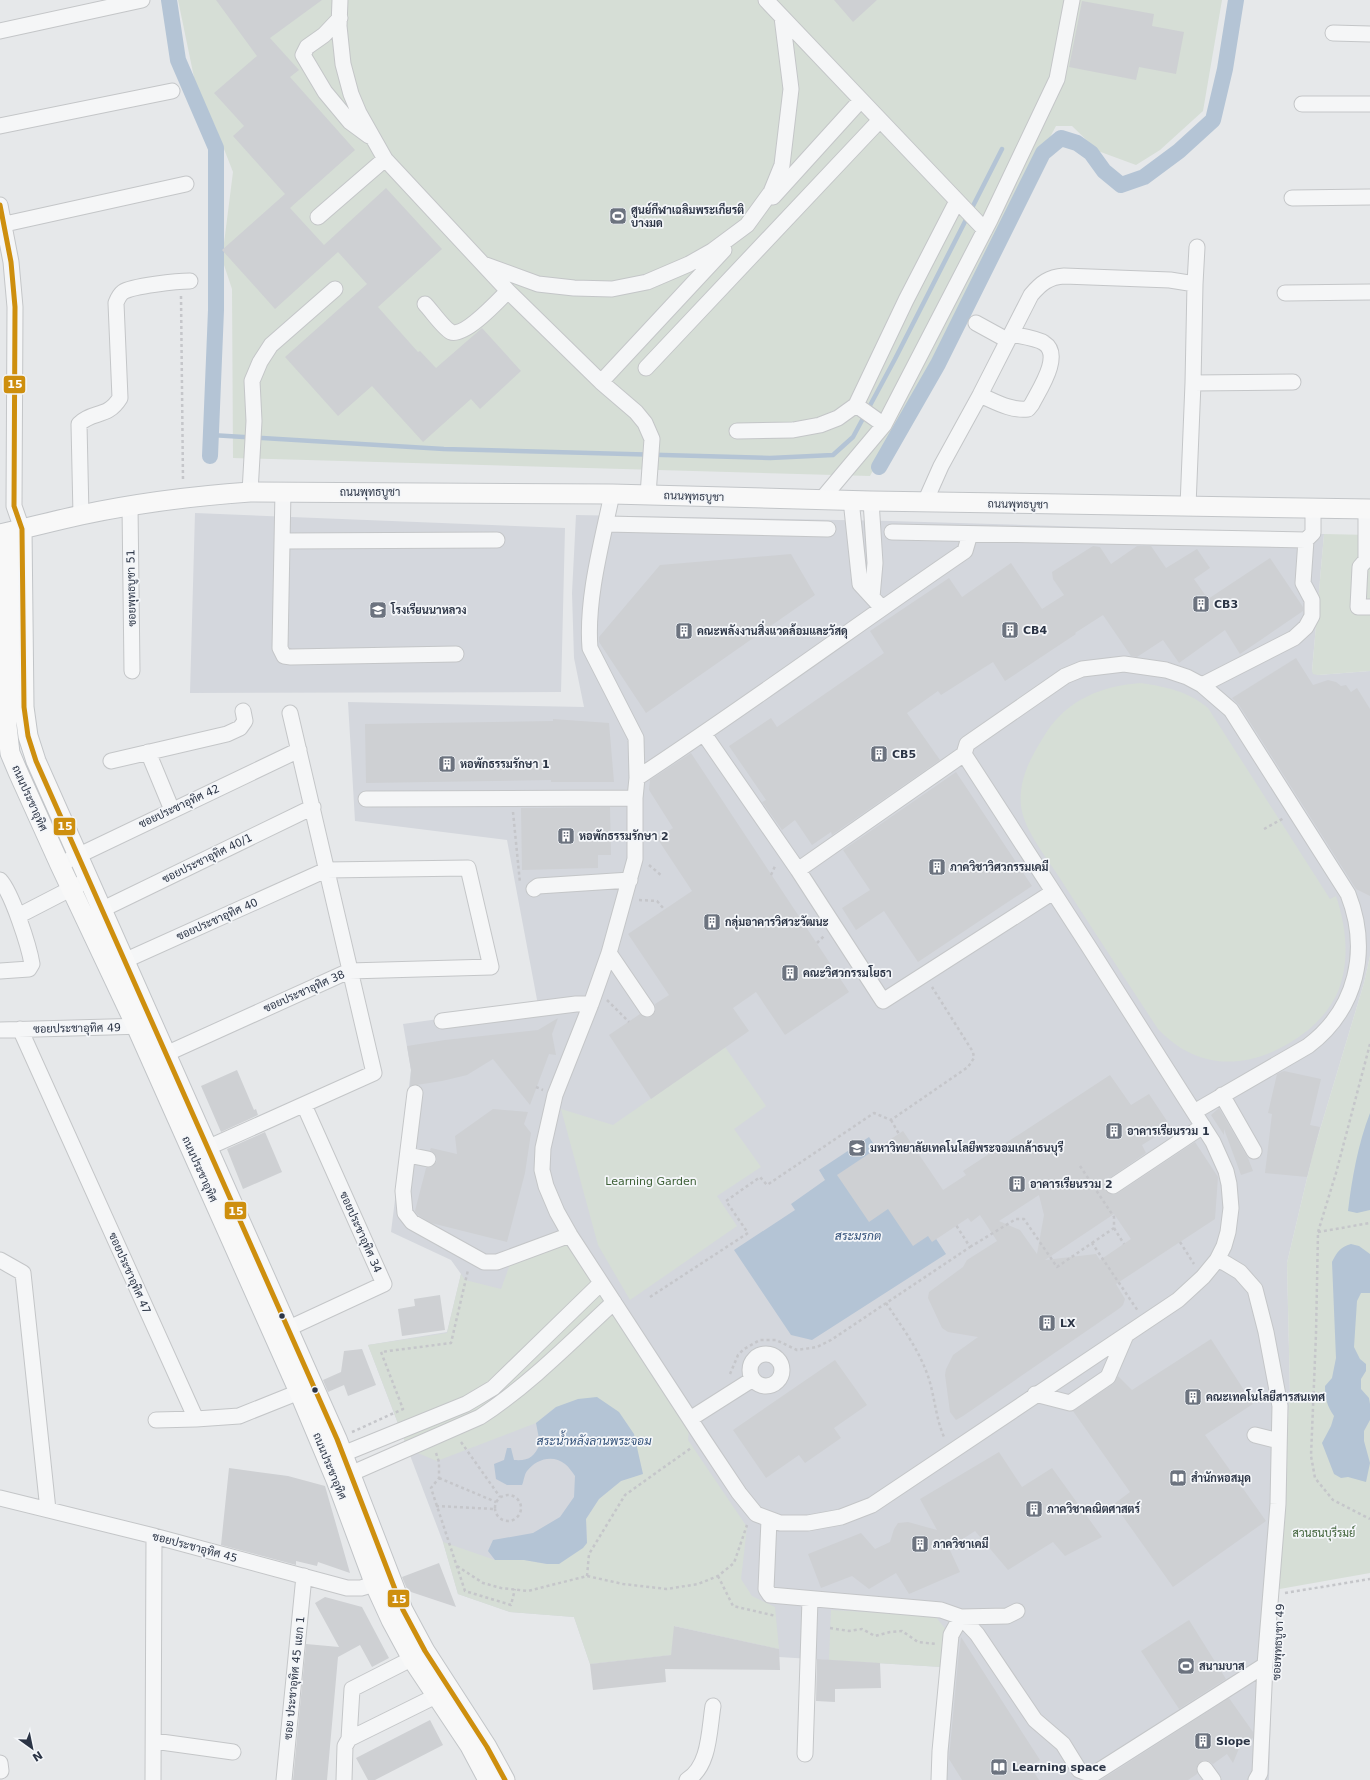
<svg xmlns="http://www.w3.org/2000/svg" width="1370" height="1780" font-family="'DejaVu Sans',Sarabun,sans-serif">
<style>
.built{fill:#d4d7dd}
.green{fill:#d6ded6}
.water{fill:#b4c4d5}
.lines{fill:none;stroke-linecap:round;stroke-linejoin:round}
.stream{stroke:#b4c4d5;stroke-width:4.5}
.canal{stroke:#b4c4d5;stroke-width:16}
.building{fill:#ced0d3;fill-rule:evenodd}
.minor-casing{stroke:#c4c6c8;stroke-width:17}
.major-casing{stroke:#c2c5c8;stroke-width:21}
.path{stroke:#c5c6ca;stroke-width:2.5;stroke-dasharray:3 3;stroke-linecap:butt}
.minor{stroke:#f5f6f7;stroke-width:15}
.major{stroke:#f8f8f8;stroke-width:19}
.bus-1-casing{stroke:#f4f6f9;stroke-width:8}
.bus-1{stroke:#ce8f0e;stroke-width:5}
.bus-dot{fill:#2b3445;stroke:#f4f6f9;stroke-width:1.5}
.labels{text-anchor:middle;stroke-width:3.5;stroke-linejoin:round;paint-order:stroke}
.poi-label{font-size:11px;font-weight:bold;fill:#2b3445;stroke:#f4f6f9;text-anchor:start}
.street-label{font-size:11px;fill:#2b3445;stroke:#f4f6f9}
.park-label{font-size:11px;fill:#3f6138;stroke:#f4f6f9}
.water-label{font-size:12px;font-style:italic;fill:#34527a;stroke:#f4f6f9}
.line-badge{stroke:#f4f6f9;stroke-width:1.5}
.badge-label{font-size:11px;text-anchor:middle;font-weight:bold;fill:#fff}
</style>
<rect width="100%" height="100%" fill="#e6e8ea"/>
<path class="built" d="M195,513L565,528L561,692L190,693Z
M576,515L890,521L1324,534L1312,671L1318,675L1370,671V956L1364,983L1313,1153L1287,1263L1290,1394L1274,1590L1269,1780H934L941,1667L779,1657V1649L675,1626L671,1655L590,1664L574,1617L510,1612L458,1594L443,1542L368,1345L447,1332L461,1274L451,1260L391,1232L411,1070L403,1024L538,1005L507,840L355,821L348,702L584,707L574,658L572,593Z"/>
<path class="green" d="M178,0H1222L1203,111L1160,150L1136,165L1098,151L1072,126H1056L870,476L233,458L232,289L222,259L233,172L215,126L196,87Z
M1324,534L1370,535V671L1318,675L1313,674L1312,671Z
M1141,683C1166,687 1188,691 1208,708L1330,899L1336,896C1346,926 1350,959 1339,989C1330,1012 1311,1030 1291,1042C1245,1070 1197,1070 1158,1029C1126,980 1093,930 1061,880C1048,859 1024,831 1021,806C1018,779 1032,755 1046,733C1068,699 1102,686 1141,683Z
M1370,956V1573L1274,1590L1290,1394L1287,1263L1313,1153L1364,983Z
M725,1047L766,1106L734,1129L761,1167L717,1196L737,1226L630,1300L598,1245L561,1109L613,1125Z
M570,1235L690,1419L688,1440L747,1527L741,1579L752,1596L775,1607L779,1649L675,1626L671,1655L590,1664L574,1617L510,1612L458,1594L443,1542L495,1560H524L547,1564H559L587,1542L586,1519L599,1499L621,1481L643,1473L556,1407L536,1423L437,1461L408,1449L368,1345L447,1333L461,1274L465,1280L501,1289L513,1256Z
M831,1610L935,1616L947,1631L942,1667L829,1660Z"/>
<path class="water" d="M1370,1113V1210L1357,1213L1348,1211C1352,1178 1358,1144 1370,1113Z
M869,1137L946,1254L812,1340L791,1335L734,1250L795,1210L791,1204L825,1180L819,1170Z
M1351,1244L1359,1246L1370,1254V1293H1361L1357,1301L1354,1347L1360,1359L1366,1364V1371L1361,1379V1389L1369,1398L1370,1404V1420L1364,1431V1441L1370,1463L1366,1482L1348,1477L1341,1478L1334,1474L1322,1443L1331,1426L1334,1416C1327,1406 1325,1398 1325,1386L1332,1378L1336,1358L1332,1262C1337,1252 1340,1247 1351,1244Z
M597,1397L619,1412L634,1434L643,1474L621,1481L599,1499L586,1519L587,1543L583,1548L559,1564H547L524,1560H495L488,1551L493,1540L533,1533L560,1517L574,1497L575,1476C572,1472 569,1467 565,1464C553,1454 536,1459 527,1471C524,1475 524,1481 522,1485H507L496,1479L494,1464L504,1460L507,1448H511L514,1460C529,1461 534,1457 540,1444L536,1423L556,1407L578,1399Z"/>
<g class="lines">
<path class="stream" d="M211,435L444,449L770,458L833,455L853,437L895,359L1002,149"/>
<path class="canal" d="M169,0L178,60L216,148V310L210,456
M879,467L938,364L1043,153L1061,138L1077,143L1091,153L1104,171L1121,185L1144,177L1179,151L1213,120L1225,69L1236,0"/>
</g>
<path class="building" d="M216,0H322L270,38L299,70L290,77L355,150L290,208L324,245L386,188L442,249L378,307L418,352L420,351L436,368L482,328L521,371L480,409L471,399L423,442L372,386L338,416L285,357L367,284L338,252L275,309L222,250L285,194L233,136L244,126L214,93L257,56Z
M834,0H877L853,22Z
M1082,1L1154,14L1152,26L1184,32L1176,74L1139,67L1136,80L1069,67Z
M1093,546L1100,547L1111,564L1137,546H1151L1166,568L1197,549L1210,568L1194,579L1208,599L1270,558L1303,607V611L1240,654L1225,630L1179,663L1163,640L1137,657L1131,656L1103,615L1075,633L1076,634L1005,681L993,662L941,695L938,691L907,713L940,760L832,835L831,832L812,845L795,820L782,830L762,802L766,800L729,746L771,718L777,727L884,653L870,631L949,578L962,597L1011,563L1042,609L1064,595L1053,579L1052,572Z
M791,554L815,595L646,713L599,642V637L660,565Z
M1296,658L1313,685L1328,680L1336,682L1341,686L1346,685L1351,692L1357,688L1370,709V896L1356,889L1239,705L1232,698Z
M553,719L609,723L614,782H551V780L366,783L365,724L553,721Z
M691,753L849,992L785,1035L756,992L733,1008L749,1031L651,1099L609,1035L640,1014L647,1018L652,1016L656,1009L655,1004L669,995L628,934L692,891L657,838L673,828L649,790L650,780Z
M956,772L1032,886L918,962L884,911L856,930L842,908L870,890L843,850Z
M610,807L611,855H598V868L522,870L521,808Z
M558,1018L552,1034L556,1055L549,1054L530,1105L493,1059L467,1075L442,1081L410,1086L411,1070L407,1046L445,1040L538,1030Z
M237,1070L254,1110L256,1109L258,1115L221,1132L201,1086Z
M1284,1071L1321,1079L1310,1125L1320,1127L1307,1177L1265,1173L1272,1114L1268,1113L1277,1074Z
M1110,1075L1131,1105L1149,1094L1171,1127L1142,1145L1146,1153L1108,1179L1104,1186L1106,1191L1113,1195L1118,1193L1195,1142L1218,1177L1215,1219L1116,1284L1125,1299L1123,1305L1120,1308L963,1416L956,1420L950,1412L945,1375L946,1369L953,1355L978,1337L948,1332L942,1328L928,1298L929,1292L963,1267L967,1260L997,1241L980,1215L971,1222L968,1218L932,1242L928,1236L913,1246L888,1209L869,1222L837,1175L903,1131L943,1190L966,1175L963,1171ZM1039,1195L1044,1215L1037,1254L1020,1230L999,1221ZM1114,1214L1131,1239L1100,1260L1096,1254L1045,1260Z
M1219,1108L1248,1158L1253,1171L1241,1175L1224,1129V1135L1211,1115Z
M493,1109L528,1112L524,1124L531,1133L525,1173L507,1242L431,1223L418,1215L415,1211L426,1168L431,1167L437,1161L436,1156L430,1150L431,1148L457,1154L455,1136Z
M265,1132L282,1172L243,1189L227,1149Z
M440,1295L445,1330L402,1336L398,1309L415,1306L414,1299Z
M1211,1339L1253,1404L1205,1435L1266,1521L1173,1587L1114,1504L1130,1492L1073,1411L1113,1384L1118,1376L1132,1390Z
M362,1349L376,1385L348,1396L344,1385L328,1392L323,1380L341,1372L344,1351Z
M835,1360L867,1405L834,1428L841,1438L805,1463L799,1455L766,1478L733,1430Z
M999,1452L1022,1487L1052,1468L1102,1537L1065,1556L1053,1542L1008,1570L975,1531L949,1548L960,1572L909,1594L896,1573L869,1589L852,1576L821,1588L808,1554L861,1533L875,1549L890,1542L894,1529L898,1523L908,1522L937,1530L920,1499Z
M229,1468L288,1476L325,1486L350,1573L318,1562L317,1566L296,1561V1565L221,1545Z
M439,1563L456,1607L408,1591L404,1582L402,1577Z
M325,1597L362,1607L389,1658L372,1667L360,1645L338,1657L327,1780H293L306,1644L339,1647L315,1603Z
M1189,1620L1226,1679L1179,1709L1141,1651Z
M674,1626L779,1649L780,1670L665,1669L666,1682L593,1690L590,1664L671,1655Z
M961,1637L1040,1760L1030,1766L1039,1780H962L949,1759L958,1661Z
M817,1659L880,1663L881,1688L835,1689V1702L816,1701Z
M1229,1698L1253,1732V1738L1240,1746L1233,1763L1227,1754L1213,1764L1209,1761L1204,1760L1197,1765V1774L1188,1780H1101Z
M430,1720L443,1745L375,1780H368L356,1758Z"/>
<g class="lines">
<defs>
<path id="minor" d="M340,0L339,26L343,64L351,94L359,113L385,159L508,291L601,382L636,412L645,423L652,439L648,495
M766,0L985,230
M340,18L324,35L307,47L303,55L325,92L350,122L369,136
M0,31L142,0
M1333,33L1370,34
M1302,104H1370
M0,126L172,91
M773,197L861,100
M1292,198L1370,197
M0,205L11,262L15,307L14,506L22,529
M318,217L385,159
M5,224L186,184
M486,265L538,284L574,288L612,289L647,282L689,264L712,251L747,225L771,192L782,165L791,89L782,17
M1195,284L1197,247
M1285,293L1370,292
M425,304C431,310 443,328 451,332C465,337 498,301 508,291
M976,323L1007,340
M646,368L880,120
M601,382L724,250
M1193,383L1293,382
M980,395C996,402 1011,411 1028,409L1032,404C1039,390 1063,355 1044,343C1037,338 1019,336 1011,334
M856,405L884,425
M737,431L793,430L820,425L838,418L856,405L906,300L957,201
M283,491L280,648L284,656L291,657L456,654
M250,492L254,421L252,381L260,362L271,345L335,289
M612,494C602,542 586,599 590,648L636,738L637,778L635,798V859L609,953L591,1004L555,1095L543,1148L542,1170L546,1186L557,1212L570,1235L703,1439L739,1493L756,1514L780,1523H808L841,1517L872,1505L1178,1300L1203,1277L1217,1260L1224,1246L1228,1232L1231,1208L1229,1184L1226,1171L1213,1142L1089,947L964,754L967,744L1065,676L1082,669L1124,664L1166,670L1187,677L1202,685L1231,710L1348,894C1370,950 1357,1009 1308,1046L1194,1112
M821,500L884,425L990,220L1057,79L1072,0
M851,500L860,584L882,608
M871,501L875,563L872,597
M925,502L941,466L980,395L1031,295C1041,283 1049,277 1064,276L1170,280L1195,284L1193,383L1188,506
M130,506L132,671
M1366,510V560H1370
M81,515L79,424C93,410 107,419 120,398L116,303C118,298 119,295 123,292C132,286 178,281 190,281
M606,524L828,529
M892,532L1306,540
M282,541L497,540
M1366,560L1360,567L1358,607H1370
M1202,685L1294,638L1306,627L1312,616V600L1303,583L1306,540L1313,533V509
M704,734L798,870L883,1001L1053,892
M148,752L172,810
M111,761L227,734L240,728L245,721L243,711
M637,778C748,705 855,626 965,551L970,534
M366,799L635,798
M69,860L299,750
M798,870L964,754
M0,880C12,893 29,946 32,964L29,969L0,971
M534,889L538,886L630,880
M101,910L313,807
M18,916L80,884
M609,953L647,1009
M115,965L326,870L468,868L491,967L349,971L157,1058
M442,1021L576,1004H591
M20,1029L196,1419L239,1416L299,1392
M0,1030L145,1026
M415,1093L403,1191L405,1213L412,1222L484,1262H497L570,1235
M1222,1095L1254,1151
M198,1152L374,1073L290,713
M408,1155L428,1159
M1113,1186L1203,1126
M0,1260L23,1273L48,1510
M1217,1260L1225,1263L1240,1272L1255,1289L1266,1332L1280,1406L1278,1504L1265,1665L1260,1773L1256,1780
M287,1329L384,1284L304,1105
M750 1370a16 16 0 1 1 32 0a16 16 0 1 1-32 0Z
M1035,1394L1070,1403L1108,1377L1126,1335
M690,1419L753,1379
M156,1420L196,1419
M1255,1435L1279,1441
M333,1458L466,1404L493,1388L601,1283
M341,1478L480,1417C529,1385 571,1342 614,1302
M0,1498L154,1536L347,1588H361L385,1581
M769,1520L766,1589L770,1595L941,1610L961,1617L977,1634L1035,1720L1063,1744L1079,1770L1092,1775L1265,1665
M349,1739L352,1689L421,1654
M154,1741L233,1752
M805,1754L810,1599
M0,1763L1,1771
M1205,1769L1213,1780
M153,1780L154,1536
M284,1780L304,1576
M344,1780L345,1746L349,1739L446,1691
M687,1780C710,1766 709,1730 713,1706
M939,1780L940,1751L951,1635L961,1617L1007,1616L1017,1611"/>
<path id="major" d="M22,529L24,707L28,736L36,761L337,1439L403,1610L425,1651L487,1747L505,1780
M5,533L7,726L10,753L18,772L60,865L136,1026L299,1392L336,1480L375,1585L391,1620L412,1659L470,1746L488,1780
M0,534C27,528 54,521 81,515C137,503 193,496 250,492L612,494L871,501L1370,509"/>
</defs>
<use href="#minor" class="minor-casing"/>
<use href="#major" class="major-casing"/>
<path class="path" d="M181,296L183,481
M513,812L520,883
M1264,829L1284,818
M649,865L662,876
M771,875L776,864
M639,900L657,901L664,909
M817,943L824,936
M607,1000L629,1022
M1370,1044L1336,1173L1318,1232L1316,1334L1311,1456L1315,1478L1333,1500L1370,1519
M536,1087L543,1090
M891,1120L899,1134
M1080,1166L1114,1217V1228L1092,1243
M1114,1228L1124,1244
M1318,1232L1370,1223
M1180,1242L1194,1264
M970,1247L1016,1219H1024L1057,1267L1092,1243L1138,1311
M650,1297L748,1233L726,1201L760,1177L767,1185L874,1113L891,1120L968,1067L974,1058L973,1052L932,987
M886,1303C902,1327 920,1351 929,1379C935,1399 936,1420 945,1439
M730,1374L738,1355L744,1349L760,1340H776L797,1350L817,1347L831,1340L970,1247L956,1225
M352,1432L403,1409L381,1352L451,1343L468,1270
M461,1442L500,1497
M436,1453L439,1462V1478L431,1488L465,1591L511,1605L515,1589
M439,1478L496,1502
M495 1508a13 13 0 1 1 26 0a13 13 0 1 1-26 0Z
M436,1506L495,1509
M457,1566L483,1583L501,1588L528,1591L587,1576L623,1584L667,1589L698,1584L718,1576L734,1563L747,1525
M587,1576L589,1554L625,1495L691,1448
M718,1576L733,1606L776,1616
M1285,1593L1370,1579
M830,1628L849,1631L862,1629L875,1636L890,1632L902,1631L918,1642L936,1644"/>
<use href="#minor" class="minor"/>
<use href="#major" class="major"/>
<defs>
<path id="bus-1" d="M0,205L11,262L15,307L14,506L22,529L24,707L28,736L36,761L337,1439L403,1610L425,1651L487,1747L505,1780"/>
</defs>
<use href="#bus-1" class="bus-1-casing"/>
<use href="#bus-1" class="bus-1"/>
</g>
<defs>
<symbol id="stadium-square" viewBox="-11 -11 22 22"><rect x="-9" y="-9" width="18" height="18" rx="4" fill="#6c737f" stroke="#f4f6f9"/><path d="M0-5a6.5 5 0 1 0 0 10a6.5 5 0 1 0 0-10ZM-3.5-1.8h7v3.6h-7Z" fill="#fff"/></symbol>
<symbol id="building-square" viewBox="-11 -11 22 22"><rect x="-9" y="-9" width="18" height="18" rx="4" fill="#6c737f" stroke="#f4f6f9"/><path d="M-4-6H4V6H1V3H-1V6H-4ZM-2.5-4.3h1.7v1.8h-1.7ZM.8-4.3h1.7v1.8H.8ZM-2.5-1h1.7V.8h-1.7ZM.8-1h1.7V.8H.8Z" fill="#fff"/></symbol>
<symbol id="school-square" viewBox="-11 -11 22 22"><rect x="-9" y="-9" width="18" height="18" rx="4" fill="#6c737f" stroke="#f4f6f9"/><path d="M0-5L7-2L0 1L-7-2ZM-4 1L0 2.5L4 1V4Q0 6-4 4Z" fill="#fff"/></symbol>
<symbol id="university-square" viewBox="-11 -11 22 22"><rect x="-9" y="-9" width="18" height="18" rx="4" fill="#6c737f" stroke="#f4f6f9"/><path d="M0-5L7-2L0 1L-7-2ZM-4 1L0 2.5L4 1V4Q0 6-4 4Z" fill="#fff"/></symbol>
<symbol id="library-square" viewBox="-11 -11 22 22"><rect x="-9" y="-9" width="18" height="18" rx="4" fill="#6c737f" stroke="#f4f6f9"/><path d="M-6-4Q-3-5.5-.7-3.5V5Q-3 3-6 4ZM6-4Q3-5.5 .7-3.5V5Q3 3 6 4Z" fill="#fff"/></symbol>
</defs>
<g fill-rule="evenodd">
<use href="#stadium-square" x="608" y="206" width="20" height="20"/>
<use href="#building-square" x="1191" y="594" width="20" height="20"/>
<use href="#school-square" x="368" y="600" width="20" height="20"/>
<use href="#building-square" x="1000" y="620" width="20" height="20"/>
<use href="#building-square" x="674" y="621" width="20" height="20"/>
<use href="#building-square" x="869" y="744" width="20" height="20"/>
<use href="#building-square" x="437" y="754" width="20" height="20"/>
<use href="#building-square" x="556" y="826" width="20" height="20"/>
<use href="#building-square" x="927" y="857" width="20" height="20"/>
<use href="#building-square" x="702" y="912" width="20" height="20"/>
<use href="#building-square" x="780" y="963" width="20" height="20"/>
<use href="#building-square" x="1104" y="1121" width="20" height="20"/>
<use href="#university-square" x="847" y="1138" width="20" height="20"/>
<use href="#building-square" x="1007" y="1174" width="20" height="20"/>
<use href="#building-square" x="1037" y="1313" width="20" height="20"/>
<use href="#building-square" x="1183" y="1387" width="20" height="20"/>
<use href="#library-square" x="1168" y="1468" width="20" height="20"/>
<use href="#building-square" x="1024" y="1499" width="20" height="20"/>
<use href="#building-square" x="910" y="1534" width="20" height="20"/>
<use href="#stadium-square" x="1176" y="1656" width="20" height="20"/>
<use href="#building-square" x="1193" y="1731" width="20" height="20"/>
<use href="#library-square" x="989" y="1757" width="20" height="20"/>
</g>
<g class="bus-dot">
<circle cx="282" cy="1316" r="3.5"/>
<circle cx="315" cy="1390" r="3.5"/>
</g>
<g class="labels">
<g class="poi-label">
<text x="631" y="214">ศูนย์กีฬาเฉลิมพระเกียรติ<tspan x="631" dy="13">บางมด</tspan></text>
<text x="1214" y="608">CB3</text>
<text x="391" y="614">โรงเรียนนาหลวง</text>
<text x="1023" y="634">CB4</text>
<text x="697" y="635">คณะพลังงานสิ่งแวดล้อมและวัสดุ</text>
<text x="892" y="758">CB5</text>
<text x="460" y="768">หอพักธรรมรักษา 1</text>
<text x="579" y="840">หอพักธรรมรักษา 2</text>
<text x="950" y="871">ภาควิชาวิศวกรรมเคมี</text>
<text x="725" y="926">กลุ่มอาคารวิศวะวัฒนะ</text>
<text x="803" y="977">คณะวิศวกรรมโยธา</text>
<text x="1127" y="1135">อาคารเรียนรวม 1</text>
<text x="870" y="1152">มหาวิทยาลัยเทคโนโลยีพระจอมเกล้าธนบุรี</text>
<text x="1030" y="1188">อาคารเรียนรวม 2</text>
<text x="1060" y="1327">LX</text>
<text x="1206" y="1401">คณะเทคโนโลยีสารสนเทศ</text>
<text x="1191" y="1482">สำนักหอสมุด</text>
<text x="1047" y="1513">ภาควิชาคณิตศาสตร์</text>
<text x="933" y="1548">ภาควิชาเคมี</text>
<text x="1199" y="1670">สนามบาส</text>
<text x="1216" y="1745">Slope</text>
<text x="1012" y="1771">Learning space</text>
</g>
<g class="street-label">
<text x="370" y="496">ถนนพุทธบูชา</text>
<text transform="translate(694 496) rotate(2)" y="4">ถนนพุทธบูชา</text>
<text transform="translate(1018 504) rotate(1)" y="4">ถนนพุทธบูชา</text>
<text transform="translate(131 588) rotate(-91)" y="4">ซอยพุทธบูชา 51</text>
<text transform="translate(30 798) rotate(66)" y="4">ถนนประชาอุทิศ</text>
<text transform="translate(179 806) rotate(-25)" y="4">ซอยประชาอุทิศ 42</text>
<text transform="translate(207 858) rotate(-26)" y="4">ซอยประชาอุทิศ 40/1</text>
<text transform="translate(217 919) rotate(-24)" y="4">ซอยประชาอุทิศ 40</text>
<text transform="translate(304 991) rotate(-24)" y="4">ซอยประชาอุทิศ 38</text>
<text transform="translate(77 1028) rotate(-1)" y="4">ซอยประชาอุทิศ 49</text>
<text transform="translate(200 1169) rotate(66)" y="4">ถนนประชาอุทิศ</text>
<text transform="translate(361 1232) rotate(66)" y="4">ซอยประชาอุทิศ 34</text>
<text transform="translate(130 1273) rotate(66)" y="4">ซอยประชาอุทิศ 47</text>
<text transform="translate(330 1466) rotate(68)" y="4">ถนนประชาอุทิศ</text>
<text transform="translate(195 1547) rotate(15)" y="4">ซอยประชาอุทิศ 45</text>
<text transform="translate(1278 1642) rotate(-87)" y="4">ซอยพุทธบูชา 49</text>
<text transform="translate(294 1678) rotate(-84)" y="4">ซอย ประชาอุทิศ 45 แยก 1</text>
</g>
<g class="park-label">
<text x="651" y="1185">Learning Garden</text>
<text x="1324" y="1537">สวนธนบุรีรมย์</text>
</g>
<g class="water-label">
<text x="858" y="1240">สระมรกต</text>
<text x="594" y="1445">สระน้ำหลังลานพระจอม</text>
</g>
</g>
<g class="line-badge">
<rect x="3" y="375" width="23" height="19" rx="4" fill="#ce8f0e"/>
<rect x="53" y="817" width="23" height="19" rx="4" fill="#ce8f0e"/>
<rect x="224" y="1201" width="23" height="19" rx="4" fill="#ce8f0e"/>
<rect x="387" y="1589" width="23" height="19" rx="4" fill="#ce8f0e"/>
</g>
<g class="badge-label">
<text x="15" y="388">15</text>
<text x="65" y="830">15</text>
<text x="236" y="1215">15</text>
<text x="399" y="1603">15</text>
</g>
<g transform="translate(32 1748) rotate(147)" stroke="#f4f6f9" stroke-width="3" paint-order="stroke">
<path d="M0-3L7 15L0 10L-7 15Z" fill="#2b3445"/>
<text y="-6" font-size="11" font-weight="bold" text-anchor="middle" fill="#2b3445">N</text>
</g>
</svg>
